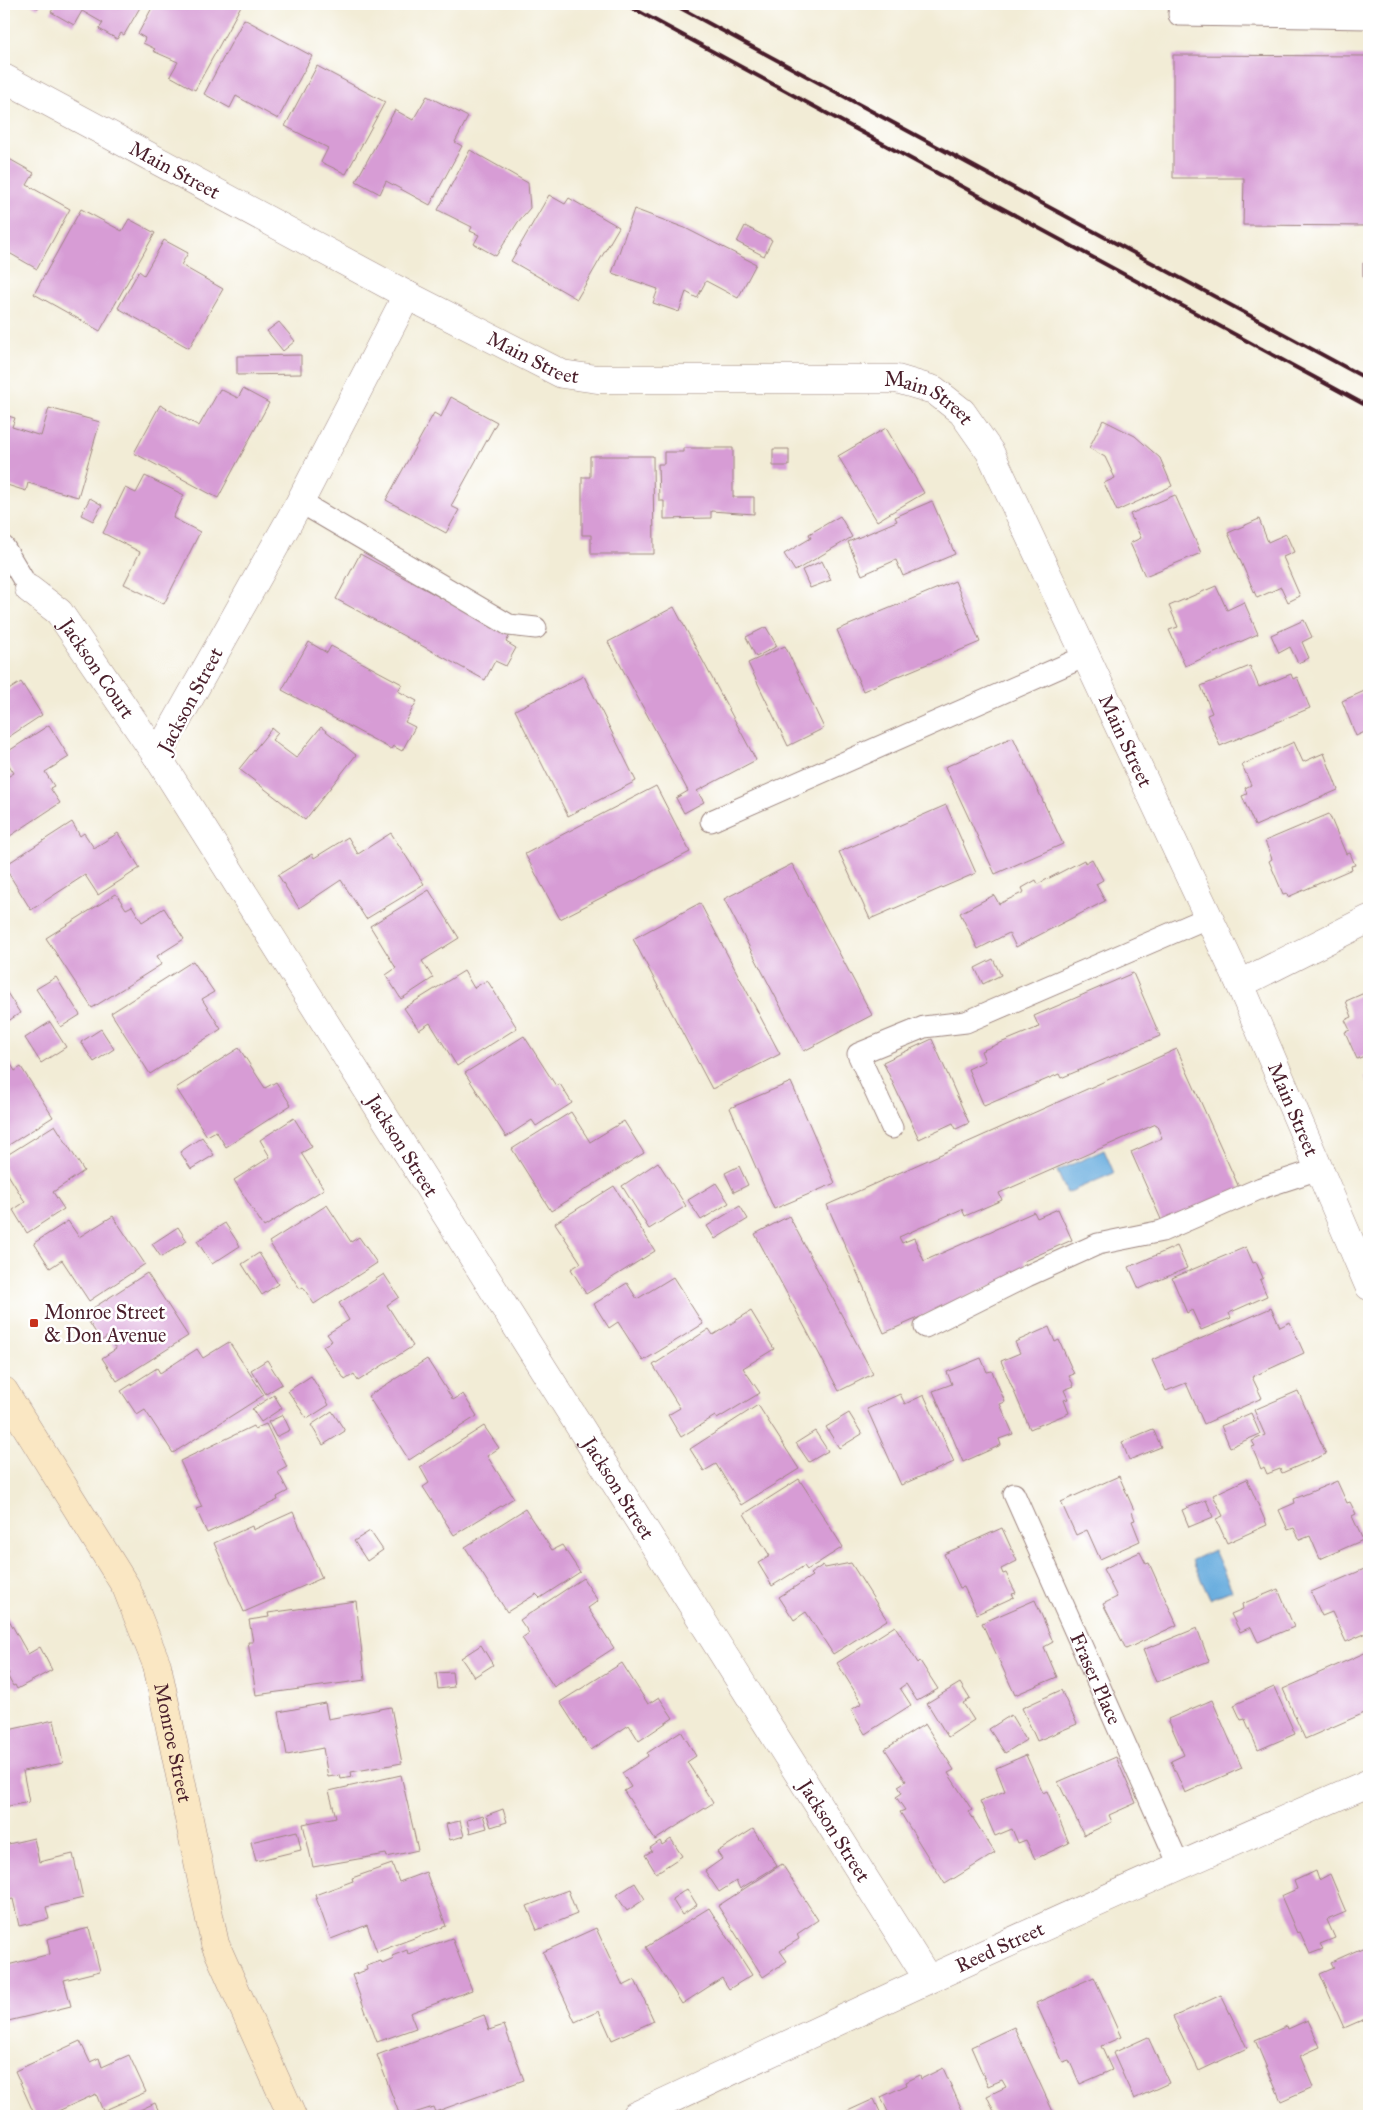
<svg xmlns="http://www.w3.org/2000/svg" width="1373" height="2120" font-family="'IM FELL Great Primer',serif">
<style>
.water{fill:#6aaedf;stroke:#5a6685}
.building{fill:#d79cd5}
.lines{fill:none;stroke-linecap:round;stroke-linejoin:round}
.service-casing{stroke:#9e8680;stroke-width:23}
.minor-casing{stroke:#9e8680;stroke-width:29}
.secondary-casing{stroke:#9e8680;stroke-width:29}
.service{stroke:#fff;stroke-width:21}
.minor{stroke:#fff;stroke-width:28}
.secondary{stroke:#fae7c3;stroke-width:28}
.rail{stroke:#4a1f2b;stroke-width:4}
.poi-dot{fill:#c8321e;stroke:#fff;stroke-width:2}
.labels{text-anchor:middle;stroke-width:5;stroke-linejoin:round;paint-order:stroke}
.street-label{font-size:20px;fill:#4a1f2b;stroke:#fff}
.poi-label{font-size:20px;fill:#4a1f2b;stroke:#fff;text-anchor:start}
</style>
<rect width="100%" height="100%" fill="#fff"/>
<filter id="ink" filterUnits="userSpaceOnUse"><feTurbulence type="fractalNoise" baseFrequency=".02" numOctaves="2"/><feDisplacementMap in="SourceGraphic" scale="10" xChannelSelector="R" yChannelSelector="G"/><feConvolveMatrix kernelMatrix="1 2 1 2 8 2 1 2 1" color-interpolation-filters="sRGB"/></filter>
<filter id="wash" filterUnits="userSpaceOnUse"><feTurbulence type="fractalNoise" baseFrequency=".0096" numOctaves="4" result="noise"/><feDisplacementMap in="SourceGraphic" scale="20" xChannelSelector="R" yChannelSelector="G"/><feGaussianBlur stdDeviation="1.12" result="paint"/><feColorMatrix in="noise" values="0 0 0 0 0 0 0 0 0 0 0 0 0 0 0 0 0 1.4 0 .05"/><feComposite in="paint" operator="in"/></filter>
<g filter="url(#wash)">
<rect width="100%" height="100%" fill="#f2ecd6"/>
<path class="water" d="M1104,1150L1114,1173L1067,1193L1057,1171Z
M1214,1550L1232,1590L1210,1599L1192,1560Z"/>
<g id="blocks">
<path class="building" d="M30,4H41L38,8Z
M56,4H142L124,35L121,33L117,39L99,29L103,23L82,11L74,25L51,12Z
M154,4H242L195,90L170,76L178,62L153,51L155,49L143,43L145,38L138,34Z
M244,19L312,56L278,119L236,96L230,108L204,94Z
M1173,55L1369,56V226L1243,225L1244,178H1173Z
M317,66L385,102L346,174L321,162L328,148L285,126Z
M427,96L468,117L455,142L462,146L430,205L386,181L380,194L356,181L395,110L413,120Z
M470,150L528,183L530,208L518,222L496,256L474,244L479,235L470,231L472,227L438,210Z
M4,156L34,173L27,185L70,209L37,269L4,250Z
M549,195L565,204L569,198L619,227L577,299L511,261Z
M81,209L122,231L129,219L155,233L100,331L34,294Z
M634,209L685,228L756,264L738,298L706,281L697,298L686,292L679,312L653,303L658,289L612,273Z
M745,226L772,240L764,256L737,242Z
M164,240L188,253L181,265L223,289L189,348L118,308L139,271L144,275Z
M1363,263H1369V277H1363Z
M279,322L295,341L283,351L267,331Z
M301,355V374L237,375V356Z
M220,389L238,398L243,389L269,403L218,498L134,453L160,405L199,426Z
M451,397L497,422L451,506L459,510L446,533L386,500L434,413L441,417Z
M49,408L100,422L78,497L28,483L26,491L4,484V415L15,418L12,427L41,436Z
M1103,420L1135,436L1160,458L1172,486L1117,511L1104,483L1115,478L1105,457L1089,448Z
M886,428L924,493L877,521L838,456Z
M683,448H733V497H754V514L711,511V518L664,519V501H659L658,464H664V452H683Z
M773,449H789V466H773Z
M590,456H653L654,554H591V535H582V477H590Z
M145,476L184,495L173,518L200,532L164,604L124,584L140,552L103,533L125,488L136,493Z
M1175,495L1201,553L1145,576L1130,543L1141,538L1130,514Z
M90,498L102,505L93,521L81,515Z
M932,501L955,554L903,576L896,560L862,575L848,542L897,521L895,517Z
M840,516L852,537L795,571L784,554L811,538L809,534Z
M1259,519L1268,542L1286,534L1294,552L1283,557L1300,596L1288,602L1281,587L1257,598L1228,533Z
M360,554L510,635L506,642L516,648L506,666L495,661L485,680L336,599Z
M822,561L831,580L810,588L802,570Z
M955,581L980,642L863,691L837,630Z
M1216,586L1227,610L1244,602L1258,634L1185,666L1169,630L1178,627L1169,606Z
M674,607L756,760L697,791L704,802L684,813L676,798L688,791L608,642Z
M1304,620L1312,637L1302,642L1309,658L1298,663L1290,647L1279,653L1271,635Z
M766,627L777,646L756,657L746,637Z
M309,642L327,653L331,646L402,684L398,691L417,701L405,722L415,727L402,751L393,746L391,749L282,690Z
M785,646L824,728L788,746L748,663Z
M1250,666L1259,687L1291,674L1293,679L1297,677L1310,708L1220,746L1207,715L1212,713L1201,686Z
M584,676L636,781L568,816L515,710Z
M21,682L42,715L4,740V693Z
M1369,689V730L1356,736L1342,701Z
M49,725L69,757L45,772L54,786L50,788L60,803L4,840V779L14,773L4,757V754Z
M321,727L356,755L305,820L239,769L272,728L278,733L272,740L296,758Z
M1013,737L1063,844L995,874L945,767Z
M1294,742L1303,762L1324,753L1338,790L1255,826L1242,796L1247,794L1245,788L1251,785L1242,765Z
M656,786L690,852L560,919L525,854Z
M946,805L976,873L870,919L839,852Z
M1329,814L1346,854L1350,853L1355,865L1351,866L1352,869L1288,897L1287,893L1283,894L1269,861L1272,859L1265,841Z
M72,822L80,836L84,833L94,848L118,833L140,868L98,895L85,875L31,910L4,866Z
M391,833L424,884L366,919L341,880L299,908L278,875L312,854L314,858L348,837L358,854Z
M1092,859L1103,880L1096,884L1105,901L1016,947L1009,933L978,949L960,913L994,895L999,904L1024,892L1022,888L1036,880L1038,884L1084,860L1085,863Z
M792,864L872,1015L804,1051L724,899Z
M429,890L459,938L422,961L433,978L401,999L386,975L396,968L370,926Z
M116,894L126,909L132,906L142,922L164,908L184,939L157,956L162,964L92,1008L46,938Z
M700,903L780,1054L712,1089L633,939Z
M993,959L1001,975L983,984L975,968Z
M193,961L214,992L202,999L221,1029L150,1074L111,1013Z
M464,971L474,988L487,980L517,1028L457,1066L430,1023L419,1030L404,1008Z
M1133,973L1160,1036L1061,1078L1059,1074L984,1106L968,1069L985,1061L981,1051L1039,1027L1034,1016Z
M56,977L80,1015L61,1027L36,989Z
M4,988L20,1013L4,1024Z
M1369,991V1054L1357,1059L1345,1032L1350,1030L1345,1020L1352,1017L1346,1001Z
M50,1022L66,1047L41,1063L25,1038Z
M101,1029L114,1049L94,1062L81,1042Z
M524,1036L556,1086L560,1084L572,1103L536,1126L532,1120L506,1137L465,1073Z
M932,1039L969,1123L956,1129L953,1123L919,1139L883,1062Z
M239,1048L265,1088L276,1082L291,1105L226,1147L216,1131L207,1136L176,1088Z
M1177,1049L1241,1192L1164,1226L1131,1152L1162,1138L1156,1124L999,1193L1002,1200L965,1216L962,1209L899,1237L902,1243L914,1238L924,1261L1034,1212L1037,1218L1058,1209L1072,1240L1024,1261L1028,1270L884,1333L827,1205Z
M6,1056L15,1071L21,1067L53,1117L4,1148V1058Z
M1369,1075V1086L1365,1077Z
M791,1082L835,1183L774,1209L730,1108Z
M571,1112L590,1142L624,1121L644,1153L551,1211L512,1149Z
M294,1118L312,1147L301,1153L324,1189L264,1227L234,1180L270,1157L260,1140Z
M55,1125L84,1171L53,1192L64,1209L27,1233L13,1210L25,1202L4,1168V1157Z
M202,1137L214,1155L191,1169L180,1152Z
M658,1162L686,1206L649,1229L622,1186Z
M739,1166L748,1185L734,1192L725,1173Z
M716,1183L729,1203L701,1220L688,1200Z
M614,1186L655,1251L586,1294L571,1269L581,1263L555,1223Z
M327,1205L351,1242L359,1237L377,1263L314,1304L303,1287L300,1289L269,1242Z
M740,1206L748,1219L715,1239L707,1226Z
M113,1216L145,1264L89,1301L62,1260L50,1268L34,1243L68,1221L79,1237Z
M789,1216L873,1374L839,1391L755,1234Z
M225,1223L240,1246L212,1264L197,1241Z
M178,1227L187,1241L161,1257L152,1244Z
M1177,1246L1187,1268L1139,1289L1129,1267Z
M1246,1247L1253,1263L1256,1262L1263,1278L1260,1280L1267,1296L1229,1313L1231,1318L1201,1330L1192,1310L1187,1313L1172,1278Z
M259,1253L278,1284L262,1295L242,1264Z
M147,1273L188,1336L117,1381L102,1358L116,1349L107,1337L101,1341L84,1314Z
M384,1274L399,1297L387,1305L413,1346L358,1381L354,1374L345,1380L323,1346L332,1341L327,1334L349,1320L339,1303Z
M673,1277L703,1324L643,1361L618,1322L609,1328L594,1304L627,1283L637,1299Z
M1271,1308L1280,1327L1290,1322L1304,1353L1252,1377L1262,1398L1204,1424L1186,1383L1166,1391L1152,1360Z
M751,1311L774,1349L743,1368L760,1393L717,1419L715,1416L681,1437L668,1415L680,1408L653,1365L709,1329L713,1335Z
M1049,1327L1055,1342L1059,1340L1074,1374L1069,1376L1074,1386L1064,1390L1068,1399L1064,1400L1069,1413L1030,1429L1001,1361L1020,1353L1015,1342Z
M229,1342L264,1395L173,1453L145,1410L137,1415L121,1391L157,1368L160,1373L197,1349L203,1358Z
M981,1358L987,1372L992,1371L1005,1402L1000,1404L1013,1434L999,1439L1001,1445L963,1462L933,1391L952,1384L947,1372Z
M427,1359L453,1400L463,1394L477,1416L409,1460L368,1396Z
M267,1360L282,1384L266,1394L251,1370Z
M311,1376L329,1405L307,1419L288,1391Z
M1298,1391L1326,1454L1282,1473L1280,1469L1267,1474L1264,1467L1261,1469L1252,1447L1255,1446L1252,1441L1265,1435L1254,1410Z
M900,1394L905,1404L924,1395L954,1462L901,1485L867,1409Z
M274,1395L282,1408L261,1422L252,1409Z
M758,1405L799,1469L741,1505L716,1464L704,1471L690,1449Z
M332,1411L345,1431L323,1445L311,1425Z
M849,1413L862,1434L839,1448L826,1427Z
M1251,1413L1260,1434L1230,1447L1221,1426Z
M283,1415L290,1430L276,1437L268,1422Z
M266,1424L287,1467L278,1472L288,1491L277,1497L278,1500L207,1533L196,1509L202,1507L180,1461L253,1426L254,1429Z
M484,1426L499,1448L487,1456L514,1498L454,1535L423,1487L429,1483L420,1467Z
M1153,1429L1161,1447L1129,1460L1122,1442Z
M815,1431L828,1451L809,1462L796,1443Z
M1119,1476L1134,1510L1132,1512L1135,1520L1132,1521L1140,1541L1100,1559L1087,1530L1076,1535L1061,1502Z
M799,1479L843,1547L807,1570L804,1566L772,1586L758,1563L770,1556L744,1514Z
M1247,1479L1267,1525L1227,1543L1216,1519L1223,1516L1213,1495Z
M1337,1481L1347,1503L1350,1502L1356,1514L1352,1516L1363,1540L1320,1559L1310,1536L1300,1540L1294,1528L1288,1530L1279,1510L1295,1503L1294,1499Z
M1206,1500L1213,1517L1189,1527L1182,1510Z
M525,1509L552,1550L562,1545L580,1572L540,1598L536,1594L507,1612L465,1547Z
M293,1512L322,1578L244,1612L214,1543L252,1526L253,1530Z
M1002,1528L1017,1561L1001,1569L1003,1574L1006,1573L1016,1593L1012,1594L1014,1597L977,1614L964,1587L960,1588L944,1554Z
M370,1531L383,1550L367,1561L354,1541Z
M1140,1552L1146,1564L1149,1563L1177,1625L1126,1649L1103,1604L1117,1597L1103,1569Z
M851,1563L887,1620L833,1654L806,1612L794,1620L779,1597L812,1576L810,1574L823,1565L825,1568Z
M1369,1567V1632L1346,1642L1332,1612L1322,1616L1311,1592Z
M583,1578L598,1601L588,1608L614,1648L554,1687L522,1638L529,1633L520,1620Z
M1278,1589L1294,1627L1258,1642L1251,1627L1240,1632L1231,1614L1243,1609L1242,1604Z
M1035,1600L1053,1642L1044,1647L1057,1677L1015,1695L982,1623Z
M356,1601L365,1680L256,1695L248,1642H253L249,1620L269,1617L268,1613Z
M4,1611L28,1654L40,1647L52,1670L17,1689L15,1685L13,1686L7,1675L9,1674L8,1672L4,1674Z
M895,1626L918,1663L920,1661L938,1689L917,1701L906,1684L900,1688L911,1705L865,1734L851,1710L862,1703L837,1663Z
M1197,1628L1209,1661L1156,1682L1143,1650Z
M481,1645L493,1665L474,1677L461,1658Z
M1369,1651V1711L1305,1739L1283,1689Z
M622,1663L648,1704L659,1697L673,1718L639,1741L629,1725L591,1750L560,1702Z
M452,1672L454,1687L438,1689L436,1673Z
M960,1683L970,1699L963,1703L974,1720L948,1737L927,1703Z
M1274,1687L1295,1734L1258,1750L1245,1719L1241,1720L1234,1705Z
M1061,1690L1077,1724L1037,1741L1022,1708Z
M1212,1700L1242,1768L1185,1793L1171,1761L1184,1755L1168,1719Z
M325,1703L328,1719L391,1707L402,1763L351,1772L352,1777L341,1779L340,1775L328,1777L323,1748L287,1755L279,1712Z
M1011,1715L1026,1740L1005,1753L989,1729Z
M54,1720L63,1763L23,1771L29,1802L4,1807V1731Z
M925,1724L954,1770L948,1773L972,1810L969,1812L995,1853L945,1884L900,1812L905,1810L896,1797L902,1793L898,1786L906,1781L885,1749Z
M681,1731L696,1756L687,1762L713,1803L655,1840L624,1791L631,1787L622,1773L648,1756L647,1753Z
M1026,1755L1043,1793L1047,1791L1069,1843L1035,1859L1026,1840L1018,1843L1012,1829L995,1836L980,1801L1005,1791L996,1768Z
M1116,1757L1136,1803L1109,1815L1112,1822L1084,1835L1058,1782Z
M401,1775L418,1850L387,1857L386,1854L313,1867L303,1824L336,1817L329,1791Z
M503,1809L507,1822L491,1827L487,1815Z
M483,1815L487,1828L470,1833L467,1820Z
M460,1821L464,1836L450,1840L446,1824Z
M753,1829L777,1866L740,1889L736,1881L719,1892L705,1871L722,1859L717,1852Z
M297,1831L301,1850L256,1861L251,1842Z
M34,1838L39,1862L73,1854L83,1898L46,1907L49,1919L19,1926L13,1899L4,1901V1845Z
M671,1839L682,1856L656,1873L645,1855L652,1851L650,1848L660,1841L662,1845Z
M392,1864L399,1882L426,1872L446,1926L377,1952L367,1925L331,1939L315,1895L353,1881L352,1878Z
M782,1864L818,1920L797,1934L799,1939L780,1951L787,1961L763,1977L718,1906Z
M1316,1871L1319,1880L1330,1874L1346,1912L1327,1920L1335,1938L1320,1944L1323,1949L1310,1954L1300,1932L1297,1933L1281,1896L1297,1889L1294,1881Z
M635,1883L645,1899L627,1911L616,1895Z
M687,1889L697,1905L682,1915L672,1899Z
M568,1890L577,1914L537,1930L527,1906Z
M709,1908L752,1975L729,1989L722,1978L682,2004L646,1947Z
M89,1928L100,1971L64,1980L71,2006L4,2022V1966L50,1954L47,1939Z
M596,1928L623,1986L635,1980L654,2021L612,2040L599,2011L575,2022L543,1952Z
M452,1938L472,1990L410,2013L416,2028L377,2042L352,1975L367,1970L366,1966L381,1961L382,1964L394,1959L392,1956L407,1950L408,1954Z
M1369,1945V2017L1344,2028L1320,1974L1334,1968L1331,1962Z
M1094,1977L1121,2037L1101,2046L1112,2070L1080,2084L1069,2060L1063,2062L1036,2003Z
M1221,1995L1247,2048L1199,2071L1173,2017Z
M484,2015L489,2030L504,2025L524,2080L435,2112L433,2107L405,2116H400L377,2055Z
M1308,2020L1320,2047L1300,2056L1313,2087L1281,2101L1255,2040L1287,2026L1288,2029Z
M1014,2027L1055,2116H996L987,2096L1006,2087L1002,2080L988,2086L971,2047Z
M1148,2037L1169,2083L1134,2099L1113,2053Z
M80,2041L90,2062L99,2058L102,2067L129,2055L146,2092L103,2111L96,2094L47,2116H35L15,2071Z
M943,2068L963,2112L954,2116H890L881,2097L907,2085L906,2082L920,2075L921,2079Z
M874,2099L882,2116H840L839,2115Z
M155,2103L161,2116H127Z"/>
</g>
</g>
<g filter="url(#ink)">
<use href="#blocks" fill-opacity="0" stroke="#9e8680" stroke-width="1"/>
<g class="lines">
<defs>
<g id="service">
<path d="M1180,4L1179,15L1369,18"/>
<path d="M300,502L509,625L536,628"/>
<path d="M4,547L29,589"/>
<path d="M711,821L1086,656"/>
<path d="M892,1128L858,1054L924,1027L966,1022L1209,917"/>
<path d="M925,1327L1027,1276L1098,1244L1162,1231L1261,1188L1319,1169"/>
<path id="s1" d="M1014,1494L1179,1865"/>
</g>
<g id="minor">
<path id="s2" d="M4,78L407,295L562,374L597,379H897L934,390L962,412L990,452L1240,984L1369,1286"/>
<path id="s3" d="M407,295L300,502L157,756L928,1979"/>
<path id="s4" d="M29,589L59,612L157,756"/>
<path d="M1240,984L1369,919"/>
<path id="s5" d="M635,2116C878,2002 1122,1889 1369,1783"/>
</g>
<g id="secondary">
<path id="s6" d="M4,1391L126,1587L157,1665L215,1944L292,2116"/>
</g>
</defs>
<use href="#service" class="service-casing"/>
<use href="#minor" class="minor-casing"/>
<use href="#secondary" class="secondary-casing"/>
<use href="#service" class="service"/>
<use href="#minor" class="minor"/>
<use href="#secondary" class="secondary"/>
<path class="rail" d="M625,4L1369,407
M673,4L1369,380"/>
</g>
</g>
<rect class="poi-dot" x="29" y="1318" width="10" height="10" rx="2.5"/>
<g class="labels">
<g class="street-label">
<text dy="7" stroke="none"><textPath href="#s2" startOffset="194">Main Street</textPath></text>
<text dy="7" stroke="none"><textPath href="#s2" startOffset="599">Main Street</textPath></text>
<text dy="7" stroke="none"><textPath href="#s2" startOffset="1004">Main Street</textPath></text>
<text dy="7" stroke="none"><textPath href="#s4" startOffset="106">Jackson Court</textPath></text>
<text transform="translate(190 700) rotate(-62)" y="7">Jackson Street</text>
<text dy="7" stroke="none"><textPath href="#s2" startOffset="1409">Main Street</textPath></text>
<text dy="7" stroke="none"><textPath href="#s2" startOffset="1814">Main Street</textPath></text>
<text dy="7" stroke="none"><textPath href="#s3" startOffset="985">Jackson Street</textPath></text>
<text dy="7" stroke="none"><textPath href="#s3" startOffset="1390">Jackson Street</textPath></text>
<text dy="7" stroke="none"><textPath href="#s1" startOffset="202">Fraser Place</textPath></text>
<text dy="7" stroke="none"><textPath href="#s6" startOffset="394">Monroe Street</textPath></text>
<text dy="7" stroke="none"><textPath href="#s3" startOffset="1795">Jackson Street</textPath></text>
<text dy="7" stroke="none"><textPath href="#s5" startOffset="402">Reed Street</textPath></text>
</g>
<g class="poi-label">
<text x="44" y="1319">Monroe Street<tspan x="44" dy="23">&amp; Don Avenue</tspan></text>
</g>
</g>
<rect width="1373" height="2120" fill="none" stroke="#fff" stroke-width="20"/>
</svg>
